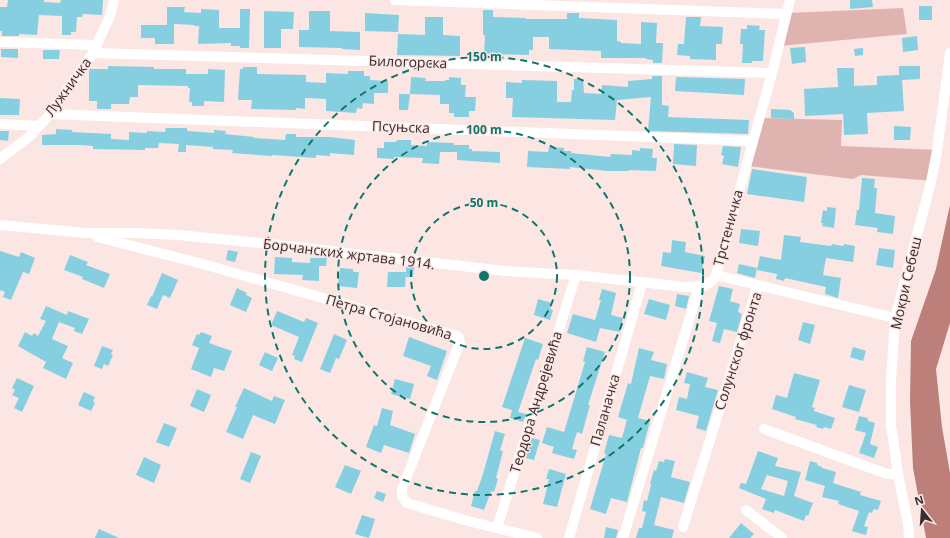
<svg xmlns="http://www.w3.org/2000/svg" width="950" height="538" font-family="'Open Sans',sans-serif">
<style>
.green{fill:#dfb3af}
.water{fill:#bc7f7a}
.building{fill:#86cfe1;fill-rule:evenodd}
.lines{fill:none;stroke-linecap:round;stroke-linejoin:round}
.minor{stroke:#fff;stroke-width:10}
.ring{fill:none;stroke:#0f766e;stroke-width:2;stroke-dasharray:7 5}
.labels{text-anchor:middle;stroke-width:3;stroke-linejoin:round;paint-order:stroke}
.street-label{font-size:14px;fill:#3a2d2c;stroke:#fbe6e4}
.centre{fill:#0f766e;stroke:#fbe6e4;stroke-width:2}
.ring-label{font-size:12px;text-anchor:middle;font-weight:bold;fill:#0f766e;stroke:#fbe6e4;stroke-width:3;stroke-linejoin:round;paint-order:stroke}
</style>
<rect width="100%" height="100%" fill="#fbe6e4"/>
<path class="green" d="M903,8L907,34L780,46L788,13Z
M761,118L842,120L841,146L939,150L933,181L861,175L853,179L748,166Z"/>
<path class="water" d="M950,205V323L936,369L942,427L950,473V538H926L913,468L910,401L911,341L936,269Z"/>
<path class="building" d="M8,0H44V2L60,3L61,0H103L102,15L83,14L82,17H77L76,32H71V35H62V16L39,15L37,35L19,34V36H2V31H0V7H7Z
M850,0H872L873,7L850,9Z
M919,6H932V20H919Z
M167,7H185L184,12L201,13V9L219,10V28H240V9H250L249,48H240V46H231V43L198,44L199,26H194V25L174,24V44H155V38H141V25H167Z
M483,10H493V17L526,18V19H567V13H579V18L617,20V41L621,42V43L641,44V22L657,23L656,43H663L662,63H653V60L646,59V58H601V51L549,49V37H533V50H529V55L484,54L485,35H483Z
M264,11L294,12L293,29H281V48H264Z
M309,11H330V31L360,32V50L342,49V48L299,47V30H309Z
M365,13L399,15L398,32L365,31Z
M425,17H443V35L460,36V56L397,55L398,34L425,35Z
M686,17H701L700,26L723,27L722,44H716V60L690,59V56L677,55L678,44H684Z
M747,25L760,26L759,30H765L763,61H752V63H742L743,44H740L741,29H747Z
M917,36L918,50L903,52L902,38Z
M805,47L806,62L792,64L790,48Z
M863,48V55L855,56L854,49Z
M1,49H18V58L1,57Z
M43,50H60L59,59H43Z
M108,66L154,67V69H186V74H208V69L225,70L224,102L204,101V106H192V102H189L190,88H188V86L138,85V97H130L129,104H111V109H97V101H89V71L90,69H108Z
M899,66H920V79L902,80L904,111L867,113L868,134L844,135L843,114L805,116L804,89L838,87L837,68H854V86L877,85V76L899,75Z
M243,67H257V74L306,75V82L326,83V73L348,74V71H364V76H370V80L388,81V93H374V104L363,103L362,109L357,108L356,113L326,111V99L305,98V109L296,108V110L251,109L252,100H238L240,69H243Z
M652,76H662V105L669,106L668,117L749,120L748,134L648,131L651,97L617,100L615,120L512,117L513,98H506V82L522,83V80L557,81V102H571L572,90H574V79H583L584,93L601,94L602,85L628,87V81L652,79Z
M411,77L426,78L425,81H445V80H449V77L461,78V85H466L465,97H476L475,111H469V117H454V113H449V104H440V95L410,94Z
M676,77L745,79L744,95L675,91Z
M399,94H410L408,110H399Z
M0,98L20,99L19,115H0Z
M771,109L790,110L794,113V119L771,118Z
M894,126L911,127L910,140H894Z
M166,128H187V131L214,133V130L226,131L225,134L254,137V138L285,140L286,134H296V137H330L355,140L354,155L330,153V156L316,155V158L272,155V156L232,153L233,150L213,149V147L186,145V152H178L179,144L159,143L158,148H145V150L93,149V146L81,145H42V135L56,134V129L72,130V132L111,134V139L129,140V132L147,133V131L165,132Z
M0,131H9L8,141L0,140Z
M397,140H411V145L427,146V142L454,143V145H469V149H472V151L500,152V163L457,160V152H440L439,164L422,163L423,158L394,157V159L377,158V148H384V142H396Z
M674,144L697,145L696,166L673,164Z
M723,146L741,147L738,167L722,164L724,156L721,155Z
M549,147L564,148V151H571V153L610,157L611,154L632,155V150L640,151V148L653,149L652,158H657L656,171L629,170V171H607L570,167V169L527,167L528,151L548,152Z
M752,169L807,177L804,202L747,194Z
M862,178L875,179L874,188H877L875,213L895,216L893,234L877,232L878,228L855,225L857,210H859Z
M827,207L836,208L834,228L822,226L823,223H821L823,210L827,211Z
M741,229L760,231L758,246L739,243Z
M784,235L801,237L800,242L831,246L832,244L843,246L844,244L855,246L853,262L826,258L823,275L841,278L838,298L825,294L826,287L785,278L784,281L776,279L777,274L757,270L760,256L781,260Z
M672,240L686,242L685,252L705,256L701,273L661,266L663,252L671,253Z
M879,248L895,250L893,268L876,265Z
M228,250L238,252L235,262L226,260Z
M0,251L19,257L21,252L35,258L29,274L23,272L11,300L3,297L5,292L0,290Z
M70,255L88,262L86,265L110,274L104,288L82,279L83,277L64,270Z
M275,257L292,258V262L310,263V258H327L326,266H319V281L302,280L303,275L274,274Z
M739,264L757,268L755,278L737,273Z
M406,267H414L413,277H406Z
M340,268L353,269V272H359L357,288L338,286Z
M388,272H406L405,287H387Z
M162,273L178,280L170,298L163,295L157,309L147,305L151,296L152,297Z
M719,286L733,289L730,301L740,304L738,312L742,314L737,332L724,329L720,343L712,341L717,323L709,321Z
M237,288L247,293L246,295L252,298L246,312L230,305Z
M602,289L616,293L611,315L623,318L620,332L600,328L596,342L567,333L573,314L595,320L601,300H599Z
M677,294L689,296L686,309L675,306Z
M538,299L552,303L550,309L553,310L550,320L534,315Z
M649,299L670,305L666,320L644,314Z
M46,306L67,315L68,311L89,319L82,334L74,331L75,328L59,322L52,339L68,346L62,358L73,363L66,379L43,368L46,362L18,346L25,332L32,336L34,333L38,336L46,321L40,319Z
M277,311L304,322L306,318L318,323L302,362L294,359L295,356L292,355L299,337L271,325Z
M803,322L815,325L810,344L798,340Z
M201,332L212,336L209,343L232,351L224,371L214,368L211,377L191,369L199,348L192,345L197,334L199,335Z
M334,334L347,340L339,359L336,358L330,373L320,369Z
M409,337L447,351L437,380L427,376L431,366L403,356Z
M525,338L543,344L538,360L536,359L518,412L526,414L523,422L510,418L512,410L502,407Z
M102,346L113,350L111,354L113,355L108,366L104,364L102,369L94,366Z
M587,347L605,352L588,405H590L582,434L577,432L572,449L577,450L574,459L552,453L554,447L542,443L547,427L564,432L585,362L583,361Z
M853,347L866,351L863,361L850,357Z
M639,348L654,352L651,360L667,364L664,379L650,376L638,418L650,421L643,448H641L627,502L611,498L606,514L590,509L606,454L604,453L609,435L622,438L627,420L618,417L628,383L631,384Z
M265,352L278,358L272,371L259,365Z
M687,372L708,378L705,387L718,390L706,431L696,428L699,416L676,410L679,397L687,399L690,384L684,383Z
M794,373L820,380L812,407L815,408L814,411L835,418L831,429L824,427L823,429L816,427L817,425L795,419L796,417L772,409L776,395L787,398Z
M17,378L34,386L22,412L14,408L19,398L12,395L15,390L12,388Z
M395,379L414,384L410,399L391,394Z
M849,385L866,390L859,412L842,407Z
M244,388L272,401L274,396L285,400L275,424L253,415L243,439L226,432L237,407H235Z
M197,389L211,395L204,412L190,406Z
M84,392L95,397L93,402L95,403L91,411L78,405Z
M382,408L393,411L390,425L415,434L409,453L384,445L381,453L366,447L374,425L377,426Z
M859,416L868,418V421L875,423L870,444L878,447L874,458L859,453L866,433L855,430Z
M164,423L177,428L169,447L156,442Z
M495,431L505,434L500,450L503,451L496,478L498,479L494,492L491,491L484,510L471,506L475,491H477L483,474Z
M532,438L540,440L534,460L526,458Z
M758,451L778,458L775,466L801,472L794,496L813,503L808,516L806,515L804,521L775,510L774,513L762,509L766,499L739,488L741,483L746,484ZM767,475L788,481L784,496L761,489Z
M251,452L261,456L250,483L240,479Z
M144,457L161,465L154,483L136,475Z
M665,459L675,461L671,477L690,482L684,503L661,497L654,525L674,530L672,538H636L639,528H642L646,512L642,511L644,500L647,501L651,485L650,484L654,470L656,471L659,461L664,462Z
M810,461L817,463V465L822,467V468L836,472L833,483L861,492L860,495L881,501L878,510L874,509L872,513L869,512L864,526L868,527L866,535L852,531L859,511L838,504L839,501L822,497L825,486L805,480Z
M345,465L361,471L351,494L335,487Z
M549,469L566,474L557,507L543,504L549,479H546Z
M377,491L386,494L383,502L374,498Z
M362,515L375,519L369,538L355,534Z
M741,523L754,534L750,538H729Z
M606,527L618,530L616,538H604Z
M99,529L119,538H95Z"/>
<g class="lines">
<path class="minor" d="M395,0L786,14
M0,42L96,45
M93,53L772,73
M50,114L752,141
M0,124L39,126
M0,159L30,136L50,114L93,53L110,16L114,0
M0,225L86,233H138L178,235L270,244L505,271L576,275L685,287L704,286L713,280L716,275L772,73L790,0
M97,237L199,263L457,336L459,338L460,342L402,489V496L407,503L468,521L537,538
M716,275L895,318
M764,429L887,474H898
M746,510L782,538
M683,527L758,285
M497,528L576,275
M569,538L642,283
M623,538L699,287
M909,538L908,524L898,474L891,425V381L895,318L931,182L937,151L950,53"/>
</g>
<g class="ring">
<circle cx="484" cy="276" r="73"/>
<circle cx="484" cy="276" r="146"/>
<circle cx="484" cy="276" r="219"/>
</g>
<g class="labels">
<g class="street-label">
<text transform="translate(408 62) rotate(2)" y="5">Билогорска</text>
<text transform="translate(68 87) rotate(-54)" y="5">Лужничка</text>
<text transform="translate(401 127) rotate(2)" y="5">Псуњска</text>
<text transform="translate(728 228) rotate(-75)" y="5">Трстеничка</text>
<text transform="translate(349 254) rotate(7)" y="5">Борчанских жртава 1914.</text>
<text transform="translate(906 283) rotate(-77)" y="5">Мокри Себеш</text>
<text transform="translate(389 317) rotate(16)" y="5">Петра Стојановића</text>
<text transform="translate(738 351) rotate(-72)" y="5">Солунског фронта</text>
<text transform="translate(536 402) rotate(-73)" y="5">Теодора Андрејевића</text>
<text transform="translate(605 410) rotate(-74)" y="5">Паланачка</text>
</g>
</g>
<circle cx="484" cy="276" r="6" class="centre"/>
<g class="ring-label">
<text x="484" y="61">150 m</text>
<text x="484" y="134">100 m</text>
<text x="484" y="207">50 m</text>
</g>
<g transform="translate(922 510) rotate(343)" stroke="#fbe6e4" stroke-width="3" paint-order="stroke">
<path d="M0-3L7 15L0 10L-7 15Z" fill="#3a2d2c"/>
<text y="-6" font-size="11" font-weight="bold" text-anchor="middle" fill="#3a2d2c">N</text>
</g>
</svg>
